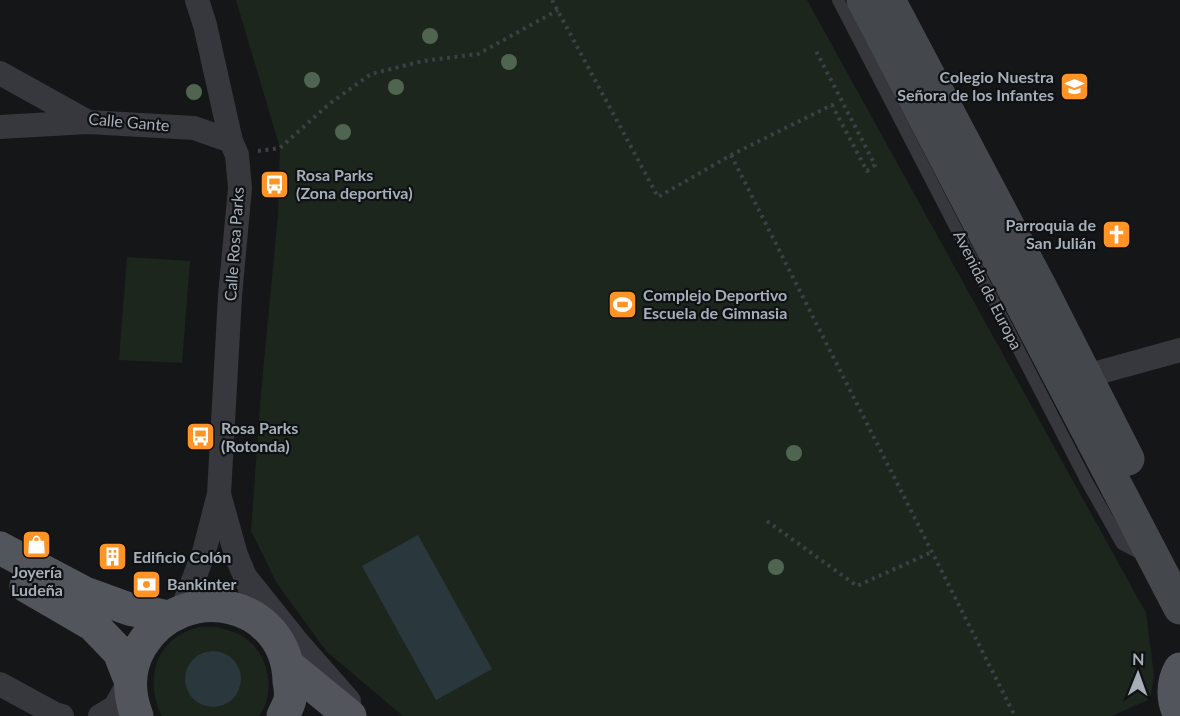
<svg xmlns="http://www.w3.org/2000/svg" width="1180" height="716" font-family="Lato,sans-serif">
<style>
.green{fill:#1d261d;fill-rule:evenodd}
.water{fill:#2a373d}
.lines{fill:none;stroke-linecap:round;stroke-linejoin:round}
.path{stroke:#3c3f44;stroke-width:4;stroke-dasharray:3 4.5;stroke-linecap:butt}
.service{stroke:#36383d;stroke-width:12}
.minor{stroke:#36383d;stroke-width:24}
.secondary{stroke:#44484d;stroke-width:33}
.primary{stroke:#52565c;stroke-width:33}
.tree{fill:#50654f}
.labels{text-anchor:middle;stroke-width:4.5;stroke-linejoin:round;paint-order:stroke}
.poi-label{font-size:16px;font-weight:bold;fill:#a6afb9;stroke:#101113;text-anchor:start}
.street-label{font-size:16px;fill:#a6afb9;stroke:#101113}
</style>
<rect width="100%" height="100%" fill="#151618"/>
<path class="green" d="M236,0H807L1146,613L1154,675L1150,699L1112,716H403L326,651L276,582L251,531L261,393L278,215L280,148Z
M127,257L190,261L182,363L119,360Z
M216,627C229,630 241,633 250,642C270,660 275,694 259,716H162C144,681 155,638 197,628C203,626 210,627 216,627ZM209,651L241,678L240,687L236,695L185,677C188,663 195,656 209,651Z"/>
<path class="water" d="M418,535L492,669L436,700L362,566Z
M185 679a28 28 0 1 1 56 0a28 28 0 1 1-56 0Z"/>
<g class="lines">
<path class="path" d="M552,0L658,197L731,155L832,105L867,171L875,165L816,51
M258,151L280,148L329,104L371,74L423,61L478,54L558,10
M731,155L1015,716
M767,521L857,586L932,552"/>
<path class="service" d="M838,0L1087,482L1122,544L1143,555"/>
<path class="minor" d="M0,73L88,122L194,128L231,141
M0,127L87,122
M1072,386L1086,376L1180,350
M219,494L236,555L252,593
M247,579L299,644L349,701
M182,610L204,552L219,494L230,296L240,188L237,155L231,141L205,25L197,0
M0,684L55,714L62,716
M100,716L115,707L130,680"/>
<path class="secondary" d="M863,0L1180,608
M889,0L1041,288L1128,459"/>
<path class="primary" d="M0,548L85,593L129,609L168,617
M26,586L93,625L119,652L130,680
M289,666L350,716
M1180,669C1172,683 1172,701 1180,715
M137,716C128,693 128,668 141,646C183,578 287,600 289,681C290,686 291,693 290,699C289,705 285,711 283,716"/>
</g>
<g class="tree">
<circle cx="430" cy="36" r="8"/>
<circle cx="509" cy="62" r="8"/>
<circle cx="312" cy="80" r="8"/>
<circle cx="396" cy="87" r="8"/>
<circle cx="194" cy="92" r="8"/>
<circle cx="343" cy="132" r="8"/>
<circle cx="794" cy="453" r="8"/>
<circle cx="776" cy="567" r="8"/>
</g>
<defs>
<symbol id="school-square" viewBox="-11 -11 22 22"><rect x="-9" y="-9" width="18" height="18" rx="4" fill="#ff9426" stroke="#101113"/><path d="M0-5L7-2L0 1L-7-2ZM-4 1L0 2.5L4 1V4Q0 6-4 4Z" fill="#fff"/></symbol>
<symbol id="bus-square" viewBox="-11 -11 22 22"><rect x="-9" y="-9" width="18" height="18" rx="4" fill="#ff9426" stroke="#101113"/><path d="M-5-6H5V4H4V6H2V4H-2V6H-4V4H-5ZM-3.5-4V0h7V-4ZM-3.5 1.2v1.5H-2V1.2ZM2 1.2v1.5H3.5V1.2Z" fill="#fff"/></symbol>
<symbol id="church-square" viewBox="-11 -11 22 22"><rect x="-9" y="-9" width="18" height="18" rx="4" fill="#ff9426" stroke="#101113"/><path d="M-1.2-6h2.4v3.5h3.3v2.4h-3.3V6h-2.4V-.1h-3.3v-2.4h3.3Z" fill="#fff"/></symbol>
<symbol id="stadium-square" viewBox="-11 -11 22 22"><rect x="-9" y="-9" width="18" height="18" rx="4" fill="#ff9426" stroke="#101113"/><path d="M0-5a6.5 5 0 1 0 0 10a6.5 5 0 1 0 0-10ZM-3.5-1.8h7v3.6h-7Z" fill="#fff"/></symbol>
<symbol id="shop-square" viewBox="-11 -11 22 22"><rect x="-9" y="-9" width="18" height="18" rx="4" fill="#ff9426" stroke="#101113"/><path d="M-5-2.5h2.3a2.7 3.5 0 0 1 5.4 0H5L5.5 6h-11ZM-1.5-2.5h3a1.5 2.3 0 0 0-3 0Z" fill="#fff"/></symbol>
<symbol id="building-square" viewBox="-11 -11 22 22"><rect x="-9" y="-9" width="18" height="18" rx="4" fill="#ff9426" stroke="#101113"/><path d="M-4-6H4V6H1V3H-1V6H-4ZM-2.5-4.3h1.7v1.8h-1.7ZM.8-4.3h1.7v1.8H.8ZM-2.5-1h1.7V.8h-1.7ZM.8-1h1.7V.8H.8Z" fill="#fff"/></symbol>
<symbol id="bank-square" viewBox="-11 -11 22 22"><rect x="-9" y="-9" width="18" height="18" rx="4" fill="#ff9426" stroke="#101113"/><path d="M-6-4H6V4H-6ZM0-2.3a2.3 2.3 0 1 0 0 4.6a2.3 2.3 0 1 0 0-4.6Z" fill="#fff"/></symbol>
</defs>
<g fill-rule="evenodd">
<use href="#school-square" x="1058" y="70" width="33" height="33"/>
<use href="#bus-square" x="258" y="168" width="33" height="33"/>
<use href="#church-square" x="1100" y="218" width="33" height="33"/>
<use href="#stadium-square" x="606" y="288" width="33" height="33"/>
<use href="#bus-square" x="184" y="420" width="33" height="33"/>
<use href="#shop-square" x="20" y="528" width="33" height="33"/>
<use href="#building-square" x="96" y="540" width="33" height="33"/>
<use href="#bank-square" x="130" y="568" width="33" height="33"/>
</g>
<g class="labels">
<g class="poi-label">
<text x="1054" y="83" text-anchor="end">Colegio Nuestra<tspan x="1054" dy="18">Señora de los Infantes</tspan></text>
<text x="296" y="181">Rosa Parks<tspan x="296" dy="18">(Zona deportiva)</tspan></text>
<text x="1096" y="231" text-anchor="end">Parroquia de<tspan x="1096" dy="18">San Julián</tspan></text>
<text x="643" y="301">Complejo Deportivo<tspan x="643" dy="18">Escuela de Gimnasia</tspan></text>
<text x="221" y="434">Rosa Parks<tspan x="221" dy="18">(Rotonda)</tspan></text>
<text x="133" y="563">Edificio Colón</text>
<text x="37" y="578" text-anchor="middle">Joyería<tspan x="37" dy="18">Ludeña</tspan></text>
<text x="167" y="590">Bankinter</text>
</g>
<g class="street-label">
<text transform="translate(129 122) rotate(5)" y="6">Calle Gante</text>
<text transform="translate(234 244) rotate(-86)" y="6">Calle Rosa Parks</text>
<text transform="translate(988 290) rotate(63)" y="6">Avenida de Europa</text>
</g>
</g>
<g transform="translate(1138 674) rotate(1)" stroke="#101113" stroke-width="4.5" paint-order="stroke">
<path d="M0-4.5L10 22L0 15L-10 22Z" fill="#a6afb9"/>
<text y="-9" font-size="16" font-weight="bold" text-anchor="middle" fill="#a6afb9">N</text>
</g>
</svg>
